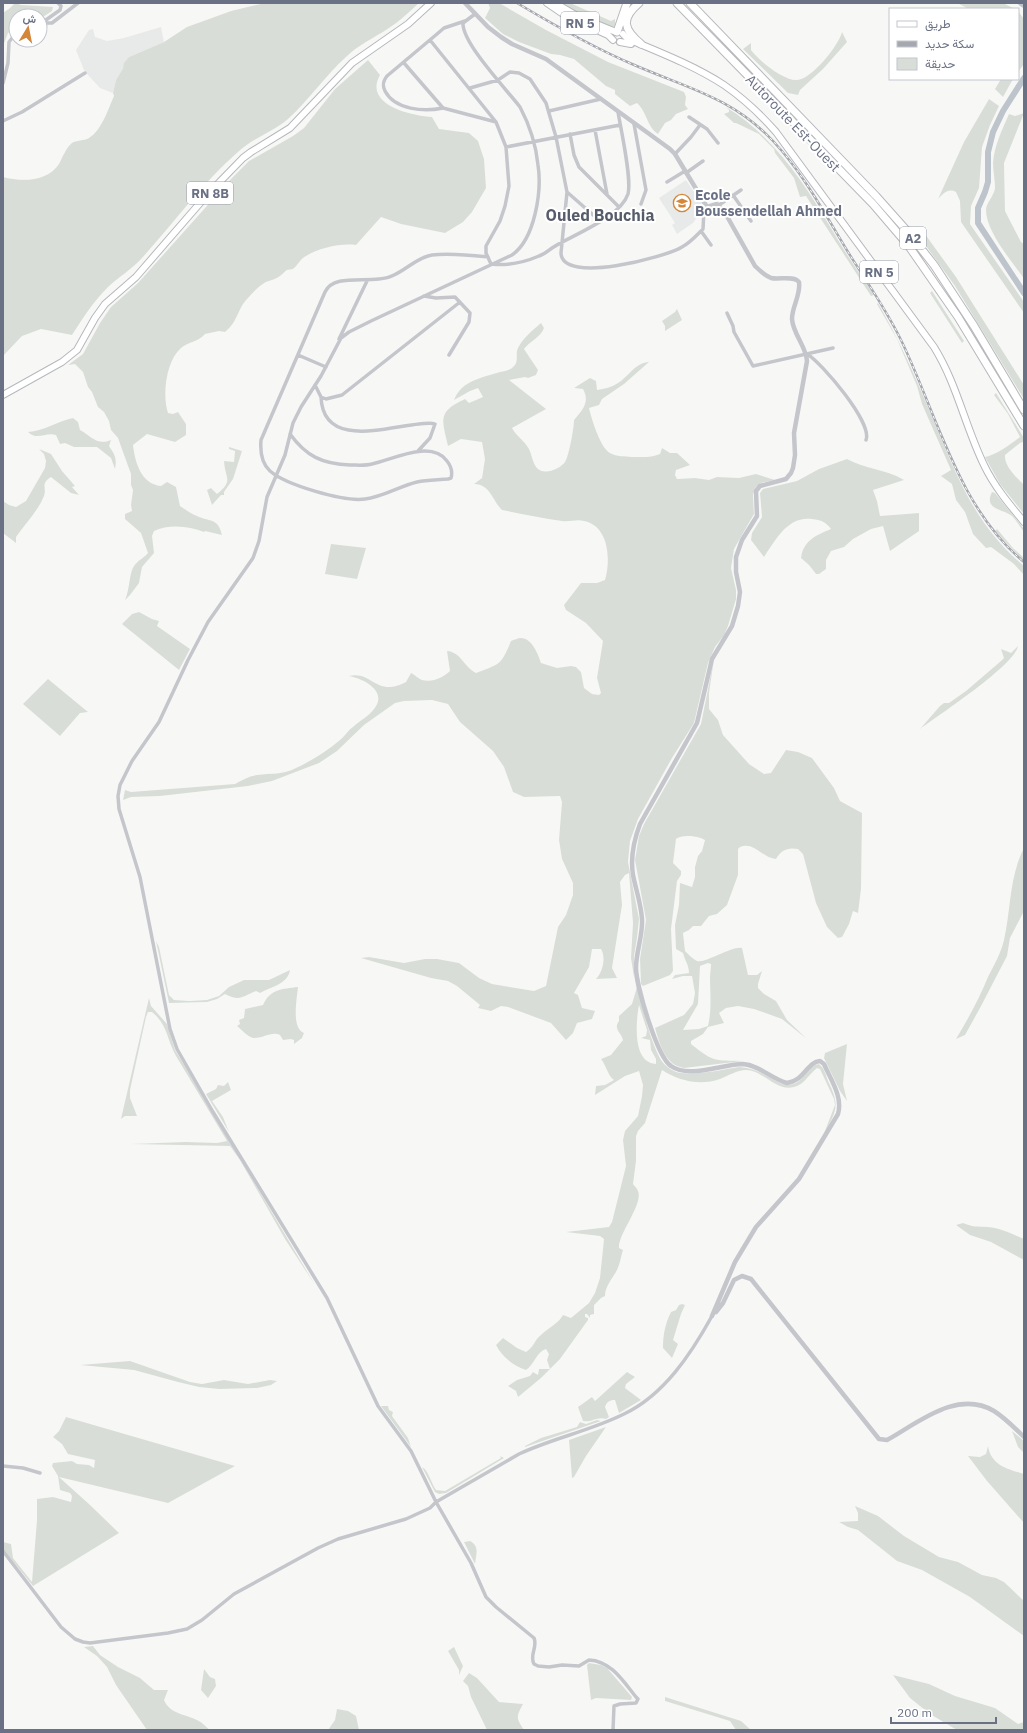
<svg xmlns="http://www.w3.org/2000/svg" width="1027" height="1733" font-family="'IBM Plex Sans',Vazirmatn,sans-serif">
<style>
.built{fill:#e8e9e9}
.green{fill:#d8ded7;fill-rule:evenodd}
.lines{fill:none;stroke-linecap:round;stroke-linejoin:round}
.river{stroke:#bec4cb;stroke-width:6}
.primary-casing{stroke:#b6b8bd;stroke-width:8}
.motorway-casing{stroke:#b7b9bd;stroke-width:9}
.minor{stroke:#c4c6cb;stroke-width:3.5}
.tertiary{stroke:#c4c6cb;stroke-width:4.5}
.primary{stroke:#fff;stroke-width:6}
.motorway{stroke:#fff;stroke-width:7}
.rail-casing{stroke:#a6a8af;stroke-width:2.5}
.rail{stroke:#fff;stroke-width:1;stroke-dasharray:3;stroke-linecap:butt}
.labels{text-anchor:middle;stroke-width:4;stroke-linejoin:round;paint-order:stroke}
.shield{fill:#fff;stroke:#979ca9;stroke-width:1}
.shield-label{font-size:13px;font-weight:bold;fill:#6a7184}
.street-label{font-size:14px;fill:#6a7184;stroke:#fff}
.poi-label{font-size:14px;font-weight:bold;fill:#6a7184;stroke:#fff;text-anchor:start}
.quarter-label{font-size:16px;font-weight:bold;fill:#575c6a;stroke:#fff}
</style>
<rect width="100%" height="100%" fill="#f7f8f6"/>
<path class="built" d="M161,27L164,42L129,57L116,80L113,93L100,88L88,75L84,70L76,50L89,30L93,29L95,37L107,41L124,38Z
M686,180L704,207L693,223L677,234L672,225L675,223L659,198Z"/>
<path class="green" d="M15,3L21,5L53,7L52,11L40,19V16H16V28L8,33L3,46V13L10,8Z
M265,3H419C409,12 400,21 389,28C374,38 358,45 346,57C325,76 309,100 288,119C273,132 253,138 238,152C202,183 174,223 142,258C132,269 119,277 108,287C93,302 83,318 72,335L41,329L22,336L3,356V177C22,182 47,182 59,164C63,157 65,149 72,143C76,140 84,141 89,138C102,130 108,109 114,96L113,93L116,80L123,68L124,63L129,57L164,42L187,27L231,11Z
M488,3H499L546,30L608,62L684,92L686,97L685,105L688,109L676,114L671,120L665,123L658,134C647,127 647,112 637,103L630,106L615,94V90L606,86L574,59L560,55L551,54L519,42L503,34L485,18L490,8Z
M563,3H570L611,21L615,19V26C604,30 573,9 563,3Z
M957,3H1003L1015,9H969Z
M1018,11L1024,19V64L1018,72Z
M842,32L847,42L823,69L800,90L798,95L788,93L743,49L751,43V50C758,60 784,81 797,80C811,80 839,45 842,32Z
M368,60L380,75C363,105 412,116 432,117L439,129L469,133L478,141L484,159L486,188L472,212L463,222L445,233L401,224L381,217L356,245C341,243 319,248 306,256C300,259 298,265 293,269C292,269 288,270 287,270C285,271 283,274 280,276C276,279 271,280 266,282C259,286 253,292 248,298C237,309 238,322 225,332L219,331L205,334C200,341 188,342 181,348C166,361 162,395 168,413L173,414L178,412L186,424V435L175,442L147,434L133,445C135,462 141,484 161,486L167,482L176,487L180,506C185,509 191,514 197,516C209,522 218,517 222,535L205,531L204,532C189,526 169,524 154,531L152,536L154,553L142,567L139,583L130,595L125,600C130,589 129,573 134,566C138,560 144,558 148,553L141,533L125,519V514L132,511L131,505L133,490L131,485V474L123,452L118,438L111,430L109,421L104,412L98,407L92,392L88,387L83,372L75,364L68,365L83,354L100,323L111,307L138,283L231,179L249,161L293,136L304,128L335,89Z
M1001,79H1013L1003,97L995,89Z
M989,99L999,106L990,125L982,147L979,188L971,206L970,224L1024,302V313L961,222L960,201L956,192C948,188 944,193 938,199L964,142Z
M726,107C773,136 803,181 831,228C844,251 859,273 874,295L871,296L806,196L800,197L794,178L775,153L774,149L759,134L736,123H734L724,114L729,112V110Z
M1024,113L1004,163L1005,211L1021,242L1024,244V279C1012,261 986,232 986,210C986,203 994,196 995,188C995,180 993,171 993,163C994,146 1002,130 1009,114L1015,116Z
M922,230L956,277L1024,385V399L955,286L918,235Z
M932,291L964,341L962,343L930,293Z
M878,303C898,338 915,375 930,412C955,471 973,524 1024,566V575L1014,564L991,547L986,548L973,534L965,512L956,500L952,484L941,476L951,470L922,404L917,386L897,339L877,304Z
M677,309L682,320L665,331V326L662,321L675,312Z
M541,323L544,328C541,337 530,341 524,349L538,370L536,375L528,378L525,377L509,380L546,409L512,428C516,436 525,441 529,449C532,455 533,465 538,469C545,475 560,469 565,462C569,456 574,427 574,420C583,409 590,402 583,389L574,388L590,378L596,381L597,390C604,389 612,387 618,383C628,377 636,362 649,362L624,384L602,399L599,405L589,408C592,420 600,447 610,453C617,457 625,456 632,457C642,457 651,458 660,454L662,448L670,453H677L690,465L676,470L675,475L677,479L695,478L709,480L717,477L739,478L756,474L775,480L761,483L755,488L753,495L754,514L734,549L731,568L736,590V599L728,626L724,635L715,647L708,663L694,723L672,758L638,819L630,841L628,862L639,919L637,938L634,956V977L631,958L633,923L629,873L625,875L620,882L622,905L612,968L617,978L596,979C603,972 606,957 601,949H592L589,967L574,993L578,995L582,1008L595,1011L592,1019L577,1023L573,1033L566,1040L551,1023L508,1007L501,1006L491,1011L478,1008L480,1005L457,986L448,981L431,978L361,958L369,957L404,963L425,959H437L459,963L479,978L492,984L534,991L546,986L558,927L566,915L573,895V883L562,859L559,840L562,802L560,796L524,797L513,792L504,767L493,751L460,722L448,704L432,700L404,701L395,703L364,725L337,751L319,763L272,781L248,786L160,796L131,797L123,800L125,790L131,792L235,784C242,780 249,776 257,775C271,773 283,775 296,768C311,761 327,751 340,740C345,736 348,730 353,727C359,721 369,716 374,709C388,692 365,679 349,676C372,670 376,698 406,682L411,673C415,675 419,679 422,680C432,683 444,677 450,671L447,651C461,652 464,667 476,673C499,664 501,666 511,641C514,640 518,638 521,638C532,638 538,654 541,663L557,668L571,666L576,667L581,672L584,688L592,694L599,695L601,693L597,678L603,641L586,623L566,610L564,605L581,583H597L605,580C611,560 609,526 584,521C577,519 570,522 562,521C542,518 522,514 502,510C492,500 490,484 474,484L482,478L485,459L482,442L461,439L448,446C442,419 437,412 465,399L469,403L483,397L478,388L470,391L454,400C462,380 482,378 500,372C505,371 511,370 514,366C519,361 515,354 518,348C522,339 533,330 541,323Z
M996,393L1024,438V444L1023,442L1020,443L1005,455C1004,466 1017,478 1024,485V514L1000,484L985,457C996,455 1011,444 1020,437L1008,414L994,395Z
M73,418L78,422L80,430C91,436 97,446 111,440L109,446C115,455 117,458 115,469L111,458L97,447H74L65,443L60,444L56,435C45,432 37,441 28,432C44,431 58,421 73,418Z
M229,447L242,451L233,479L224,492V495H221L212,505L207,490L211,488L217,494C234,480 225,479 224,461L234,462L235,451L229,449Z
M39,449L51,454L62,471L75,486L72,487L79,495L71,493L51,477C40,484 47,487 44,496C38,511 25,524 16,537V543L3,533V501L9,505L16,507L26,501L45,468L46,461L44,454Z
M847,459C865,469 886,469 904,480L873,490L877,501L880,516L919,513V531L890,551L883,526L871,529L853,539L844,547L831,551L826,560V569L819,574H816L809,565L801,558C803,541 816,535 831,529C826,522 821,520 812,519C788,516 776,539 764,557L751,540L752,533L762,517L760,493L763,489L797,481L819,469Z
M992,492L995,493L1024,529V532C1020,527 1016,520 1012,516C1004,509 983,510 992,492Z
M997,529L1013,548L1024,558V561L995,531Z
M331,544L366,548L357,579L325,574Z
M139,612L152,619L159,621L157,626L190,649L179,670L122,624L132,614Z
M1018,646C1015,665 939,715 920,729L940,706L944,703H949L966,691L1001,661L1004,658L1001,649L1011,653Z
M714,659L709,693V709L718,720L723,735L749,764L764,774L771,773L786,750L798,752L812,758L834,788L840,801L862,813L861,889L858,913L853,911L849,924L842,937L838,938L827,927L816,903L803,854L798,849C788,847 781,850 776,859C762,858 754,841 740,847L738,849V875L727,905L717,914L709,916L701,926H693L689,930L683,933L685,951C688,954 693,959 697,961C705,964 731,946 742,948L748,975H757L762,971L758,984V988L764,994L776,1001L787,1020L807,1039L782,1019L754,1009L738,1006L726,1008L719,1013L724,1023L708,1027L703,1034L691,1041V1044C715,1063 714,1060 743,1061L684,1068C665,1065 660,1045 655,1028L684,1015L693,1004L695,993L692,976H683L672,979L675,975L689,973C689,965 685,961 683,953L676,949L675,925L679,905L680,883L692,887L695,877V867L698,856L702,851L705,840C698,836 683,834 676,839L673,863L681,871V875L677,881L671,929L673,971L670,975L643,986L641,984L640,959L646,920L635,860L639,836L644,824L701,724ZM708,963L711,964C711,969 710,973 710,977C710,995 712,1008 708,1026L699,1029L683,1030L698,1004L700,966Z
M48,679L88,712L80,713L60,736L23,704Z
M1024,848V911L1010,938L1007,956L980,1008L965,1035L956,1039C968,1019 979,999 988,977C994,965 1001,953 1004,940C1011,909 1009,877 1024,848Z
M156,941L159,947L169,995L174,1000L189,1001L207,1000L219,996L229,987L244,980H269L290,970C288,984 271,987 260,993L256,991C243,996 240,1002 225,994L217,999L207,1002L169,1003Z
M298,987C297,999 291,1028 304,1033L302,1038L294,1044V1040L291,1039L283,1040L280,1035C271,1031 263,1039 253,1038C248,1037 242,1030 237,1026L240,1024L239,1020L244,1018L245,1009L263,1005C270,989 282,989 298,987Z
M637,987C643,1008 650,1041 661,1060C665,1066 673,1072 681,1073C700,1075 720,1070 739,1067C755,1068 768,1076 782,1084C806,1089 803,1065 819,1064C824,1068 826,1075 828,1081C841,1107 836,1111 823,1136L835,1105L834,1099L820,1069L817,1068C809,1074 804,1085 794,1087C776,1092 763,1070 746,1070C737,1070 728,1076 720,1079C700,1086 679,1081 662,1070L645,1123L638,1131L636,1136V1161L633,1184C634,1186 636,1187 637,1189C646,1202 618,1233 619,1248L623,1250C621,1256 620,1264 617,1270C613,1278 605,1286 605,1296L601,1298L594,1305V1314L590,1315V1318L587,1314H585V1317L588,1318V1320L560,1359L541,1378L518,1397L516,1391L508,1386L517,1380L530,1376L533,1372L538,1375L539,1369H550L547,1360L549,1354L546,1349C536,1352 535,1364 526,1370C514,1366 502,1357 496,1345L503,1338L517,1348L526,1352C535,1346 534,1340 541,1335C549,1327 557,1325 563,1315L571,1318L589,1303L595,1293L600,1278L604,1239L600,1236L566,1232L609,1227L612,1222L626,1166L623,1140L625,1131L638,1116L642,1096L643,1085L639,1071L625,1076L595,1095L596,1086L605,1085L614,1080C608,1076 606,1065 601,1059L611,1055L623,1040C621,1032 613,1029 619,1021V1016L632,1004ZM639,1005L647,1030L646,1036L641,1038L650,1040L651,1050L656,1059V1064C632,1063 636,1021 639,1005Z
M149,998L151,1006L167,1024L175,1050L185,1066L315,1285L285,1239L240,1160L230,1146L131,1144L186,1142L217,1143L227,1141L176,1056C166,1038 168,1025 152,1012H148L146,1017L130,1090V1098L137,1116H125L121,1119Z
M847,1044L843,1084L847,1101L840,1091L824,1058L825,1053Z
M228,1082L231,1090L212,1101L223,1117L229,1132L206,1094L216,1089L218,1085L224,1086Z
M963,1223C975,1228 976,1226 988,1227C1001,1228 1012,1234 1024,1239V1260L991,1242L970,1235L956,1225Z
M682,1304L685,1305L681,1314L673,1340L678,1344L672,1358L663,1348C663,1335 665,1324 671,1312L676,1310L679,1305Z
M130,1361L190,1382L202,1384L224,1380L248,1384L270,1380L277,1381L271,1385L257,1388L219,1389L199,1387L178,1382L134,1370L80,1365Z
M627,1372L635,1377L626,1384L625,1388L641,1400L619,1413L615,1400C609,1400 607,1402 605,1407L609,1417L606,1419C597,1416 591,1423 583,1421L578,1407L592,1397L595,1401Z
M381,1406H388L389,1410L393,1412L392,1416L408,1438L411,1447Z
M66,1417L235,1466L168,1503L59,1477L90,1505L119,1533L33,1586L3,1549V1542L11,1544L13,1558L32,1582L37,1520V1499L53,1497L71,1502L72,1496L70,1493L60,1490L58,1476L52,1466L53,1463L72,1461L77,1464L89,1465L94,1468L95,1460L68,1454L62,1444L53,1437L59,1431Z
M597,1420L601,1421L525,1447V1446L541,1438L577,1427L580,1422L586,1424Z
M606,1427L586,1456L574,1477L572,1478L569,1440Z
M1012,1431L1024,1441V1453L1018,1447Z
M988,1446C991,1465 1007,1469 1024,1474V1523L987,1481L968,1456L980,1457L986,1454Z
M500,1456L504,1458L446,1493L439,1494L435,1492L422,1467C429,1471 431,1483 436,1490L445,1491L501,1458Z
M855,1506L878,1516L904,1536L939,1557L958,1562L982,1575L996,1578L1004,1582L1024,1601V1636L970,1597L922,1570L897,1561L858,1530L848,1527L839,1522L858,1521V1513Z
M470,1541C480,1546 476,1555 475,1564L464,1542Z
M93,1646L100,1655L118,1667L140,1678L154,1690H168L164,1700C170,1714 185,1714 197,1720C202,1722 206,1727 210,1730H147L116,1685L107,1667L97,1656L84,1647Z
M454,1647L463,1666L459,1675V1670L448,1651Z
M589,1663L601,1665L607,1668L632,1697L631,1700L596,1698L591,1700L587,1665Z
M204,1669L210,1677L215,1679L216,1686L208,1698L201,1690Z
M469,1673L477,1678L499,1702L523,1704C516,1717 516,1718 524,1730H487L471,1697L468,1686L463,1681Z
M893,1675L929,1684L955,1696L995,1708L1018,1724L1024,1722V1730H957L930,1714L910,1698Z
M665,1697L741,1721L751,1730H736L730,1721L665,1701Z
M337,1709L348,1711L356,1716L359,1730H328L335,1720Z"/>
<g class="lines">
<path class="river" d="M1021,3L1024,5
M1024,78L1003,111L993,132L988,152V182L985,192L978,208V223L1024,293"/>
<defs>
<path id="primary" d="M547,3L566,16L608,35L613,40
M555,3L579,17L616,32
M623,34L628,39C659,52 695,66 724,85C743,98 761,115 776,132L934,347C957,384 965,426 984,465C994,486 1009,504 1024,522
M620,42L631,44
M3,395L62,362L77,350L95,318L105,304L136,277L207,195L243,158L251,152L290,128L352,63L408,24L431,3"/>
<path id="motorway" d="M639,3C620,19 624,30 641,44
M677,3L873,204L908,245L958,317L1024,426
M690,3L876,196L908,232L934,265L974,326L1024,410
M617,32L627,3"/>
</defs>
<use href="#primary" class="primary-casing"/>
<use href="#motorway" class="motorway-casing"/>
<path class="minor" d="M475,14L463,23C462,43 507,90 520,107C529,124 536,145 538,165C542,191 535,239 512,255L371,321L349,332L341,338L321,376L301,407L293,423L285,455L267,497L259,541L253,558L208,622L188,660L159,722L132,761L120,785L118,796L119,809L140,877L170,1029L177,1049L213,1112L327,1298L378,1406L411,1451L436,1502L519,1454C553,1438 590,1431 624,1414C664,1395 691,1354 712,1316
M43,22L60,10L61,6L58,3
M41,23H52L78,3
M430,40L496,122L506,147L509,186L505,206L500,221L486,246V253L491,264C507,266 525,262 539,256C545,254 548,251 552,248C572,235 620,218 628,194C632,179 621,130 618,112
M404,63L443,108L496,122
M3,83L8,63L9,42L16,33
M470,88L498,80L510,72L519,73L530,79L546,103L556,137L567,192L561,253C562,285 666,257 682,247C690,243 697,235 703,229L704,210L707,207
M443,108C424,112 395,110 385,91C382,85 383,81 387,76L437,34L444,28L465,21
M549,111L601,99
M689,117L707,129L718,143
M3,121L22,112L85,73
M634,124L646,190L641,204
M595,130L607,194
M570,134L574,155L579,167L619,207
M506,147L620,125
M675,154L691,137L700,125
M686,173L703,161
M667,182L685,171
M567,192L600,221
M733,195L751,221
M719,205L741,190
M701,231L711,245
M424,296L436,298L455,297L470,313L469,322L449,355
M727,313L733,326L734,332L753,366L833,348
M339,339L367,281
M807,354C822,363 873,423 866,440
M298,355L326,367
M315,385L321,397L326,399L342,395L460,302
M321,397C323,449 387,427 419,424C424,424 430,422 435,424L430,438L418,451
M290,434C306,456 322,464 350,465C357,465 365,466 372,464C392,460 431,439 447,461C451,466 453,471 451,478L448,479C438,480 427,480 417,482C400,486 383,497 365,499C344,502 286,485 270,471C261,463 260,452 261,440L325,292C335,271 373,286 394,275C407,269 418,257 432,255C451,253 469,255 488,257
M3,1466L23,1468L40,1473
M3,1551L61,1627L75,1639L83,1642L90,1643L168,1633L187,1629L202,1620L234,1594L318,1548L338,1539L406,1519L430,1508L436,1502L471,1563L486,1597L496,1607L534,1638C538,1647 529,1655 534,1664L538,1666L549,1667L562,1665L579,1666L589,1660C611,1661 623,1681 636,1697L638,1699L636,1703L620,1704L614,1706L613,1730"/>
<path class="tertiary" d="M465,3L488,27L501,37L512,44L546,59L670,149L675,154L707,207L717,204L724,211L755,266C760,271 764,275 771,278C779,280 794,275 799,282C801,295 792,306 792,319C793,334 806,346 807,361L794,433L795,455L793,468L791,473L786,479L760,486L756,491L757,516L742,540L736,557V572L740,592L738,606L732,626L712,659L697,723L640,824C634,840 630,857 633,875C636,890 641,904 642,919C643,936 636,951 636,968C636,985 657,1057 671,1066C689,1079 722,1064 743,1064C759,1065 772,1079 787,1083C804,1081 807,1062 820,1061L824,1064C831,1080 843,1097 838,1114L799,1179L756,1227L735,1262L712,1316
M716,1312L723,1303L734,1280L742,1276L751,1279L879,1439L887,1440C918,1423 957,1389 994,1411C1005,1418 1015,1428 1024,1437"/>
<use href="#primary" class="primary"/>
<use href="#motorway" class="motorway"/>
<defs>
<path id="rail" d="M517,3C554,25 592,47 632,64C684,87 732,97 773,141C803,173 825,214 848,252C866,281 886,309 901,340C937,414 958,508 1024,562"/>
</defs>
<use href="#rail" class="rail-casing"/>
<use href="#rail" class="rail"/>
</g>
<defs>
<symbol id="school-ring" viewBox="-11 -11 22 22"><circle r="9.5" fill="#fff" stroke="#d48639" stroke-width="1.5"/><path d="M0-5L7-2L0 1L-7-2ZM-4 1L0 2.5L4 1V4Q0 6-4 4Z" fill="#d48639"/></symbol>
</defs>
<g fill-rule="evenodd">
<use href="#school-ring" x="672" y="193" width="20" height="20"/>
</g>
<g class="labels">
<g class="shield">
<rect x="561" y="12" width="38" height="22" rx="3"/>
<rect x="187" y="182" width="46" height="22" rx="3"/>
<rect x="900" y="227" width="26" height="22" rx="3"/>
<rect x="860" y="261" width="38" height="22" rx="3"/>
</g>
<g class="shield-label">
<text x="580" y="28">RN 5</text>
<text x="210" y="198">RN 8B</text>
<text x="913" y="243">A2</text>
<text x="879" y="277">RN 5</text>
</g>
<g class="street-label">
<text transform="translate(793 123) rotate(46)" y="5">Autoroute Est-Ouest</text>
</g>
<g class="poi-label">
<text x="695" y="200">Ecole<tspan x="695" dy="16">Boussendellah Ahmed</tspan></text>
</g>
<g class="quarter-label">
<text x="600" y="221">Ouled Bouchia</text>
</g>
</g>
<rect width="1027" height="1733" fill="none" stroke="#6a7184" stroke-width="8"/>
<rect x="889" y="8" width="130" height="72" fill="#ffffff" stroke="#c3c6ce"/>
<rect x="897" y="21" width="20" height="6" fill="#ffffff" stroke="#c3c6ce"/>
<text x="925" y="28" font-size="12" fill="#6a7184">طريق</text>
<rect x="897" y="41" width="20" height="6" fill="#a6a8af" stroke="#c3c6ce"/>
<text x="925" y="48" font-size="12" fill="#6a7184">سكة حديد</text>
<rect x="897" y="58" width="20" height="12" fill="#d8ded7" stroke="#c3c6ce"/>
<text x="925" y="68" font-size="12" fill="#6a7184">حديقة</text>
<g transform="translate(28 28) rotate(10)"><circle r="19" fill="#ffffff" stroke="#c3c6ce"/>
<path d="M0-3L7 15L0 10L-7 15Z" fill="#d48639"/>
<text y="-6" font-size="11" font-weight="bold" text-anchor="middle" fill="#6a7184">ش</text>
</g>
<path d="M891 1717v6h105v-6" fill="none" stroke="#6a7184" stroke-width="2"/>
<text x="897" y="1717" font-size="12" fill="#6a7184" stroke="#ffffff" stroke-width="3" paint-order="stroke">200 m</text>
</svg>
